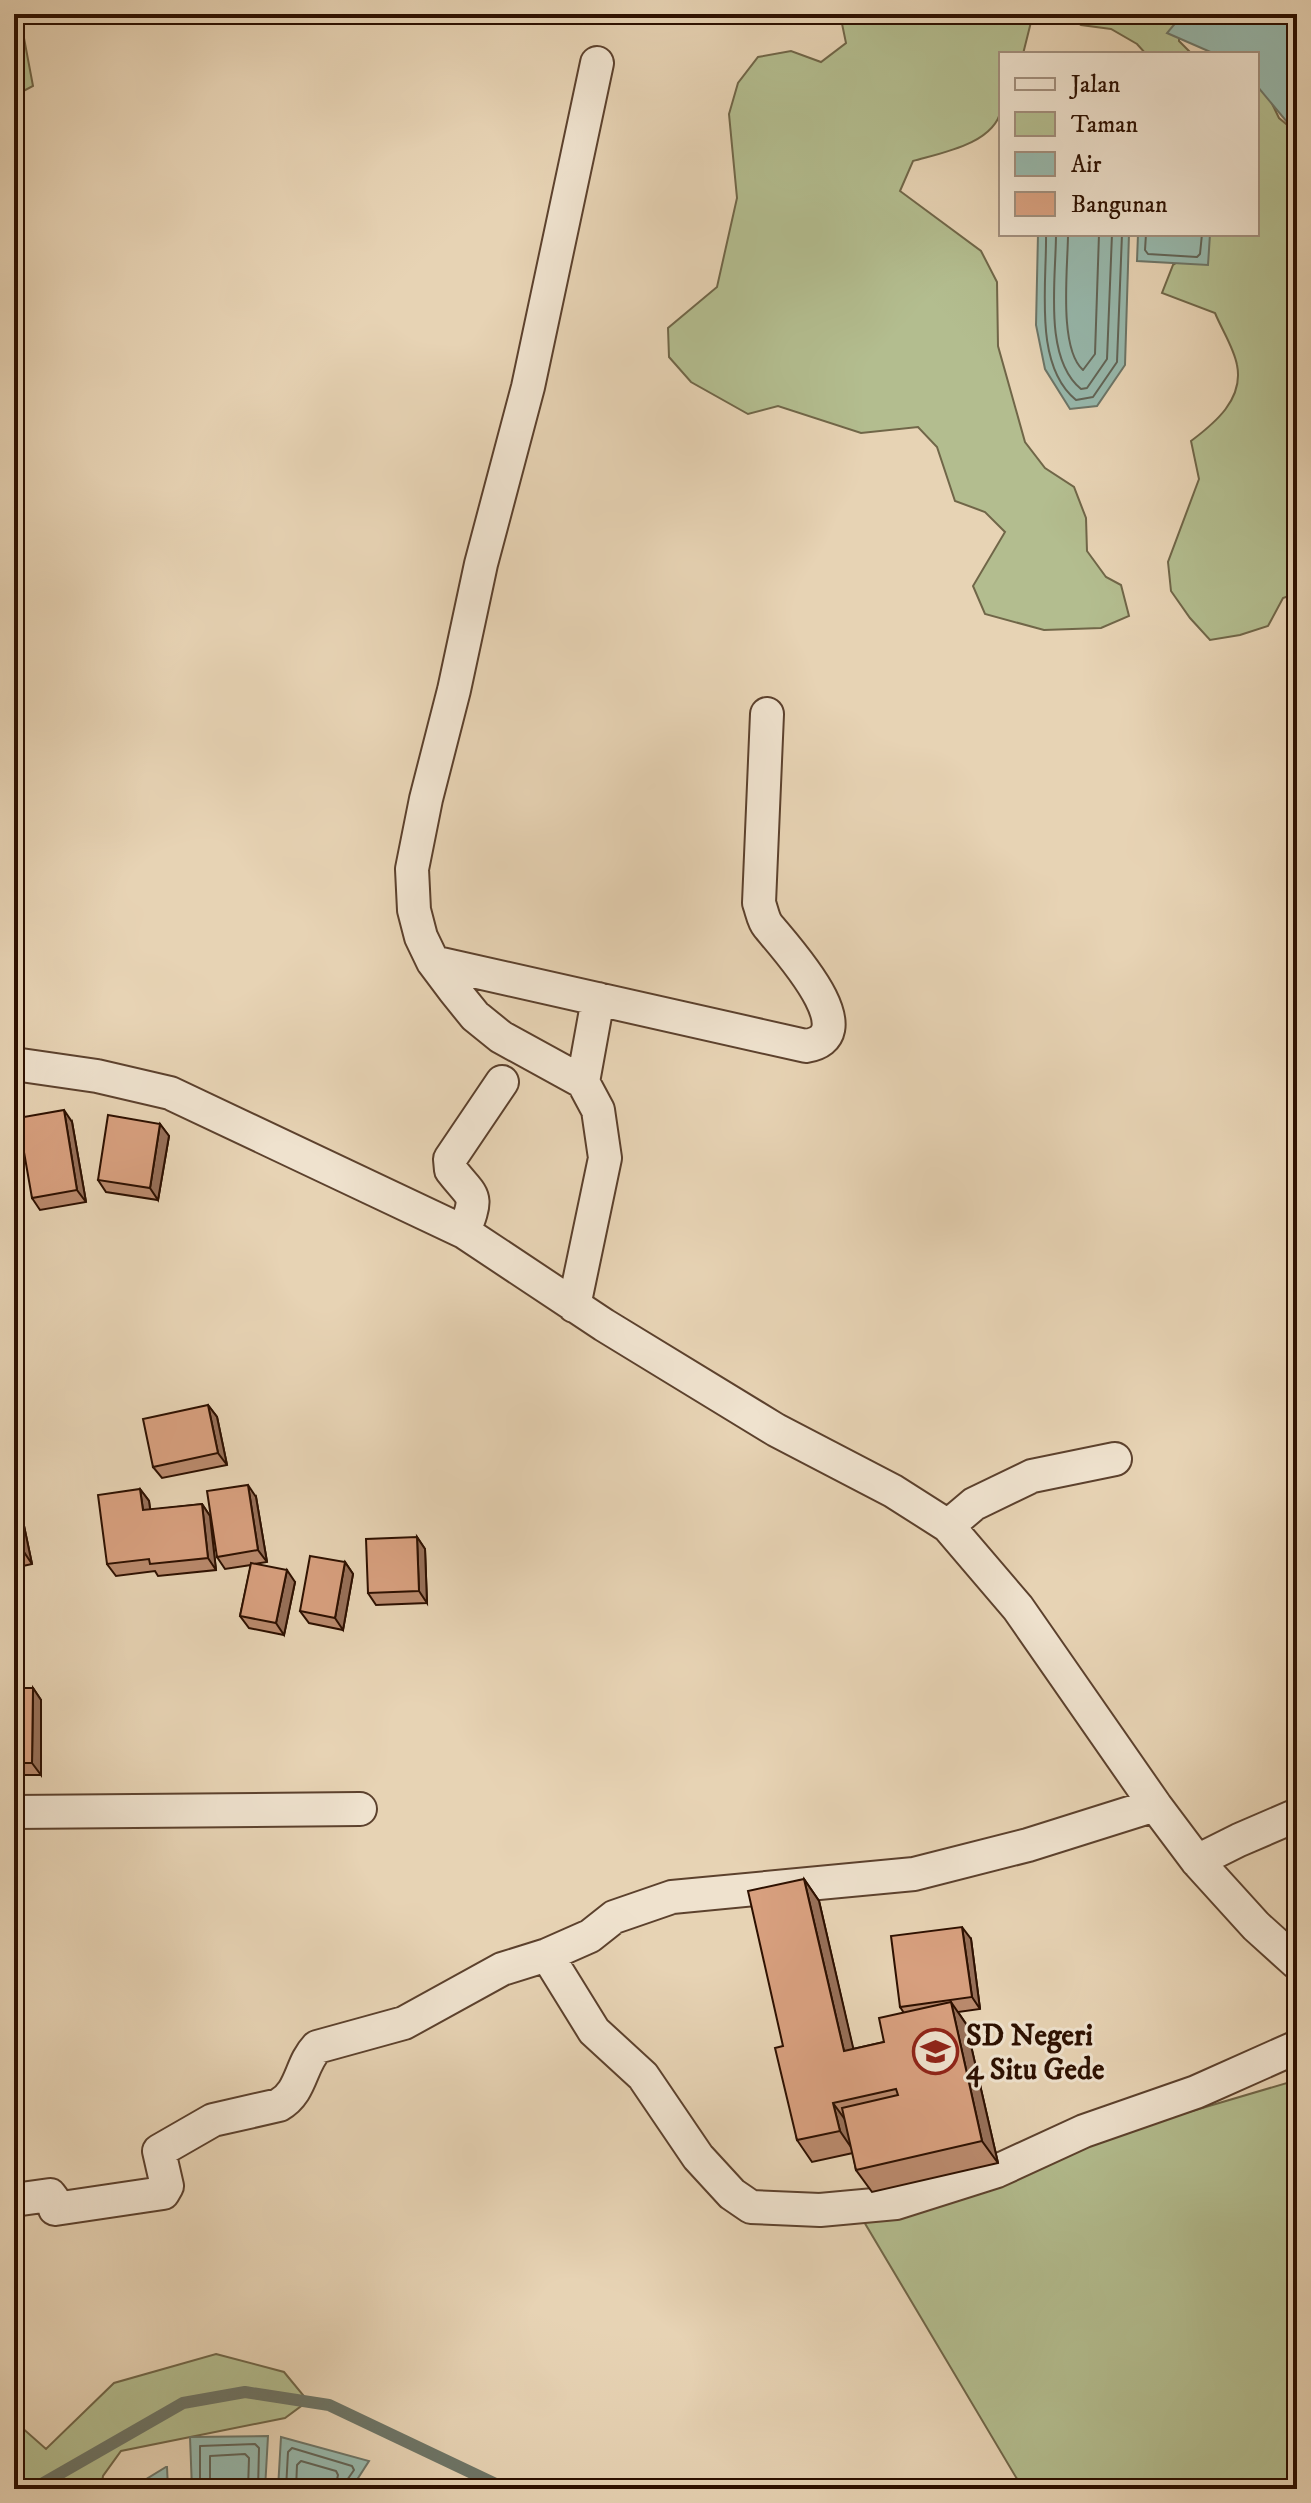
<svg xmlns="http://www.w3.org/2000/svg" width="1311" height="2503" font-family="'IM FELL DW Pica',serif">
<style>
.green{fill:#b3bd8f;stroke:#706648;stroke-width:2}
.water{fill:#97b8ac;stroke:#6d7567;stroke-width:2}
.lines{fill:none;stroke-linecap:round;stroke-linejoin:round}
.shore{stroke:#626456;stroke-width:2}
.stream{stroke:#6d7567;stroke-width:12}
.street-casing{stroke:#5c412d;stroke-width:36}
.street{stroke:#efe2ce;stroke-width:32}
.wall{fill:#ba8a6d;stroke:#2d1000;stroke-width:2}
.shaded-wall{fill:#977059;stroke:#2d1000;stroke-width:2}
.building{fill:#d8a07f;stroke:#2d1000;stroke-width:2}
.labels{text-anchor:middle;stroke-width:6;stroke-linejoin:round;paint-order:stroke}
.poi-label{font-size:30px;font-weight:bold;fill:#2d1000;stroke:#efe2ce;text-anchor:start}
</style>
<rect width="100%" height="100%" fill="#e7d3b4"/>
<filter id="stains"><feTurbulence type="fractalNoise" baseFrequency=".0025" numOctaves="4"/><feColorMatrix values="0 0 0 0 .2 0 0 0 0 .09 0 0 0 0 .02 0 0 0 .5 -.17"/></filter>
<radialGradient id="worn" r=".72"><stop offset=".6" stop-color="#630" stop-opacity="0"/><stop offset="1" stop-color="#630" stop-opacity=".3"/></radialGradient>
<path class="green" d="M14,14H17L21,22L33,86L14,96Z
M840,14H1033L1023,54H1001C1001,71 1005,93 1001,110C994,144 941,153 913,161L900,191L981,251L997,282L998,346L1025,442L1045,468L1074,487L1086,518L1087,551L1106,577L1121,585L1129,616L1101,628L1044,630L985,614L973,586L1005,532L985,512L955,501L937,447L918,427L861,433L778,406L748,414L691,382L669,357L668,328L717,287L737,198L729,114L738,83L758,57L791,51L821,62L846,43Z
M1066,14H1179V41L1192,54H1146L1137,44L1111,29L1081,25Z
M1257,86L1265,89L1279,118L1297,133V593L1283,598L1268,626L1240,635L1210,640L1190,618L1171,591L1168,562L1199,479L1191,441C1215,423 1244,399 1237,365C1234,348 1222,330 1215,313L1162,293L1173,265L1200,247L1202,234H1257Z
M1297,2080V2489H1023L857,2210Z
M216,2354L284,2372L308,2401L285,2418L121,2451L103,2476L101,2489H14V2409L20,2426L46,2449L114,2383Z"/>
<path class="water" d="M1179,14H1297V134L1257,86V54H1215L1167,33L1178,20Z
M1038,234H1129L1125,365L1097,406L1070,409L1045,369L1036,325Z
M1138,234H1210L1208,265L1137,261Z
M268,2436L265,2489H192L190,2437Z
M281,2437L369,2461L351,2489H278Z
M167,2467L168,2489H130L166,2467Z"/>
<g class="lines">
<path class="shore" d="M1046,234C1047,284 1033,365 1076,400L1093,397L1117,362L1122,234
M1056,234C1056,279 1043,358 1081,389L1087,388L1107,359L1112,234
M1068,234C1068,266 1058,348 1083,370L1095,354L1099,234
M1146,234L1145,250L1148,254L1197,257L1200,254L1202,234
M200,2489V2446L255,2444L259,2448L258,2489
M210,2489V2456L245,2454L249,2458L248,2489
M286,2489L288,2452L292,2448L352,2466L354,2470L345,2483V2489
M296,2489L297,2465L301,2461L336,2471L338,2475L335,2489"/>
<path class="stream" d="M252,2484L294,2485
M17,2489L40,2485L183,2403L245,2392L329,2405L506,2489"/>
<defs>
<path id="street" d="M433,962L806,1046C868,1036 785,947 768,926C763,920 762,911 759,903L767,714
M14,1064L97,1076L170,1093L464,1232L604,1325L776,1430L893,1491L948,1526L1018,1608L1155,1805L1197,1861L1256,1926L1297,1963
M583,1082L598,999
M464,1232C479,1192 474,1200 451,1170L450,1159L502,1082
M574,1306L605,1158L598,1110L583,1082L501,1037L475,1016L454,990L433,962L421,937L414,910L412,869L426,799L454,690L481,564L528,387L597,63
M948,1526L974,1504L1032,1476L1115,1459
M14,1812L360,1809
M1197,1861L1239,1840L1297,1815
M547,1955L594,2031L643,2076L698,2157L732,2194L751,2207L820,2210L896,2203L997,2171L1084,2131L1196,2092L1297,2047
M14,2200L50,2195L53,2199L55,2209L163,2193L167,2186L159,2151L213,2120L279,2105C302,2092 300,2065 317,2047L404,2023L502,1969L547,1955L590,1936L614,1917L672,1897L914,1874L1028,1845L1155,1805"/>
</defs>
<use href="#street" class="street-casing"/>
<use href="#street" class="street"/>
</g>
<path class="wall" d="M72,1122L86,1202L40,1210L32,1198Z
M160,1124L169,1136L158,1200L106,1192L98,1180Z
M208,1405L217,1417L227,1465L162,1478L153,1467Z
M140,1489L149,1501L150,1510L202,1504L210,1516L216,1570L158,1576L155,1571L116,1576L107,1564Z
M14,1495L19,1502L32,1564L14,1568Z
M256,1497L267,1562L254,1564L295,1582L284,1635L249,1628L240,1616L251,1565L225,1569L217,1557Z
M417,1537L425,1549L427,1603L376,1605L368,1593Z
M345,1562L353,1574L343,1630L309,1623L300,1611Z
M14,1688H33L41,1700V1775H14Z
M804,1879L819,1901L853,2049L884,2042L904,2013L900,2007L971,1939L980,2009L958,2012L966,2024L998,2163L872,2192L856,2170L853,2153L812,2162L797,2140L783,2046Z"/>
<path class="shaded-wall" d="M64,1110L72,1122L86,1202L77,1190Z
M160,1124L169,1136L158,1200L150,1188Z
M208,1405L217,1417L227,1465L218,1453Z
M248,1485L256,1497L267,1562L258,1550Z
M140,1489L149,1501L152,1522L143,1510Z
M14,1495L19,1502L32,1564L24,1552L14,1506Z
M202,1504L210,1516L216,1570L208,1558Z
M417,1537L425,1549L427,1603L419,1591Z
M345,1562L353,1574L343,1630L335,1618Z
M287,1570L295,1582L284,1635L276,1623Z
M33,1688L41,1700V1775L32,1763Z
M804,1879L819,1901L859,2073L844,2051Z
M962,1927L971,1939L980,2009L972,1997Z
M951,2002L966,2024L998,2163L982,2141Z
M833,2103L849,2125L855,2153L840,2131Z"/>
<path class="building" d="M64,1110L77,1190L32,1198L18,1118Z
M108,1115L160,1124L150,1188L98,1180Z
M208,1405L218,1453L153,1467L143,1419Z
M248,1485L258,1550L217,1557L207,1491Z
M140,1489L143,1510L202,1504L208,1558L150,1564L149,1559L107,1564L98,1495Z
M14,1506L24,1552L14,1555Z
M417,1537L419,1591L368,1593L366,1539Z
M310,1556L345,1562L335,1618L300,1611Z
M251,1563L287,1570L276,1623L240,1616Z
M14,1688H33L32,1763H14Z
M804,1879L844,2051L884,2042L879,2018L951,2002L982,2141L856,2170L842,2108L898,2095L896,2089L833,2103L840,2131L797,2140L775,2048L783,2046L748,1891Z
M962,1927L972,1997L900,2007L891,1936Z"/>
<defs>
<symbol id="school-ring" viewBox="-11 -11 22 22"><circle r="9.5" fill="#efe2ce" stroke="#8f2418" stroke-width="1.5"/><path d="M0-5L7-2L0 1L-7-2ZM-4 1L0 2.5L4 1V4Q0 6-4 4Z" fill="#8f2418"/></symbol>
</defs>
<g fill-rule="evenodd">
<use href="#school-ring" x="910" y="2026" width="51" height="51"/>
</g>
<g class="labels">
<g class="poi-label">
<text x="966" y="2045">SD Negeri<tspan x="966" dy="34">4 Situ Gede</tspan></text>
</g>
</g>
<rect width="1311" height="2503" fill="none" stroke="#e7d3b4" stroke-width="48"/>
<rect x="16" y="16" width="1279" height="2471" fill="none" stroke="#2d1000" stroke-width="4"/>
<rect x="24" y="24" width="1263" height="2455" fill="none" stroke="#2d1000" stroke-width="2"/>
<rect x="999" y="52" width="260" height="184" fill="#efe2ce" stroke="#a18e7c" stroke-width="2"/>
<rect x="1015" y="78" width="40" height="12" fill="#efe2ce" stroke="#a18e7c" stroke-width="2"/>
<text x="1071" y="92" font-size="24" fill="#2d1000">Jalan</text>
<rect x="1015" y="112" width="40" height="24" fill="#b3bd8f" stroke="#a18e7c" stroke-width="2"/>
<text x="1071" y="132" font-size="24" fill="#2d1000">Taman</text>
<rect x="1015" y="152" width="40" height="24" fill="#97b8ac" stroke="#a18e7c" stroke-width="2"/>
<text x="1071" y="172" font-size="24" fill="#2d1000">Air</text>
<rect x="1015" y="192" width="40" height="24" fill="#d8a07f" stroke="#a18e7c" stroke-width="2"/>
<text x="1071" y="212" font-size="24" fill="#2d1000">Bangunan</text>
<rect width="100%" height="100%" filter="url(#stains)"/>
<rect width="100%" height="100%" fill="url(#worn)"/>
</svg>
